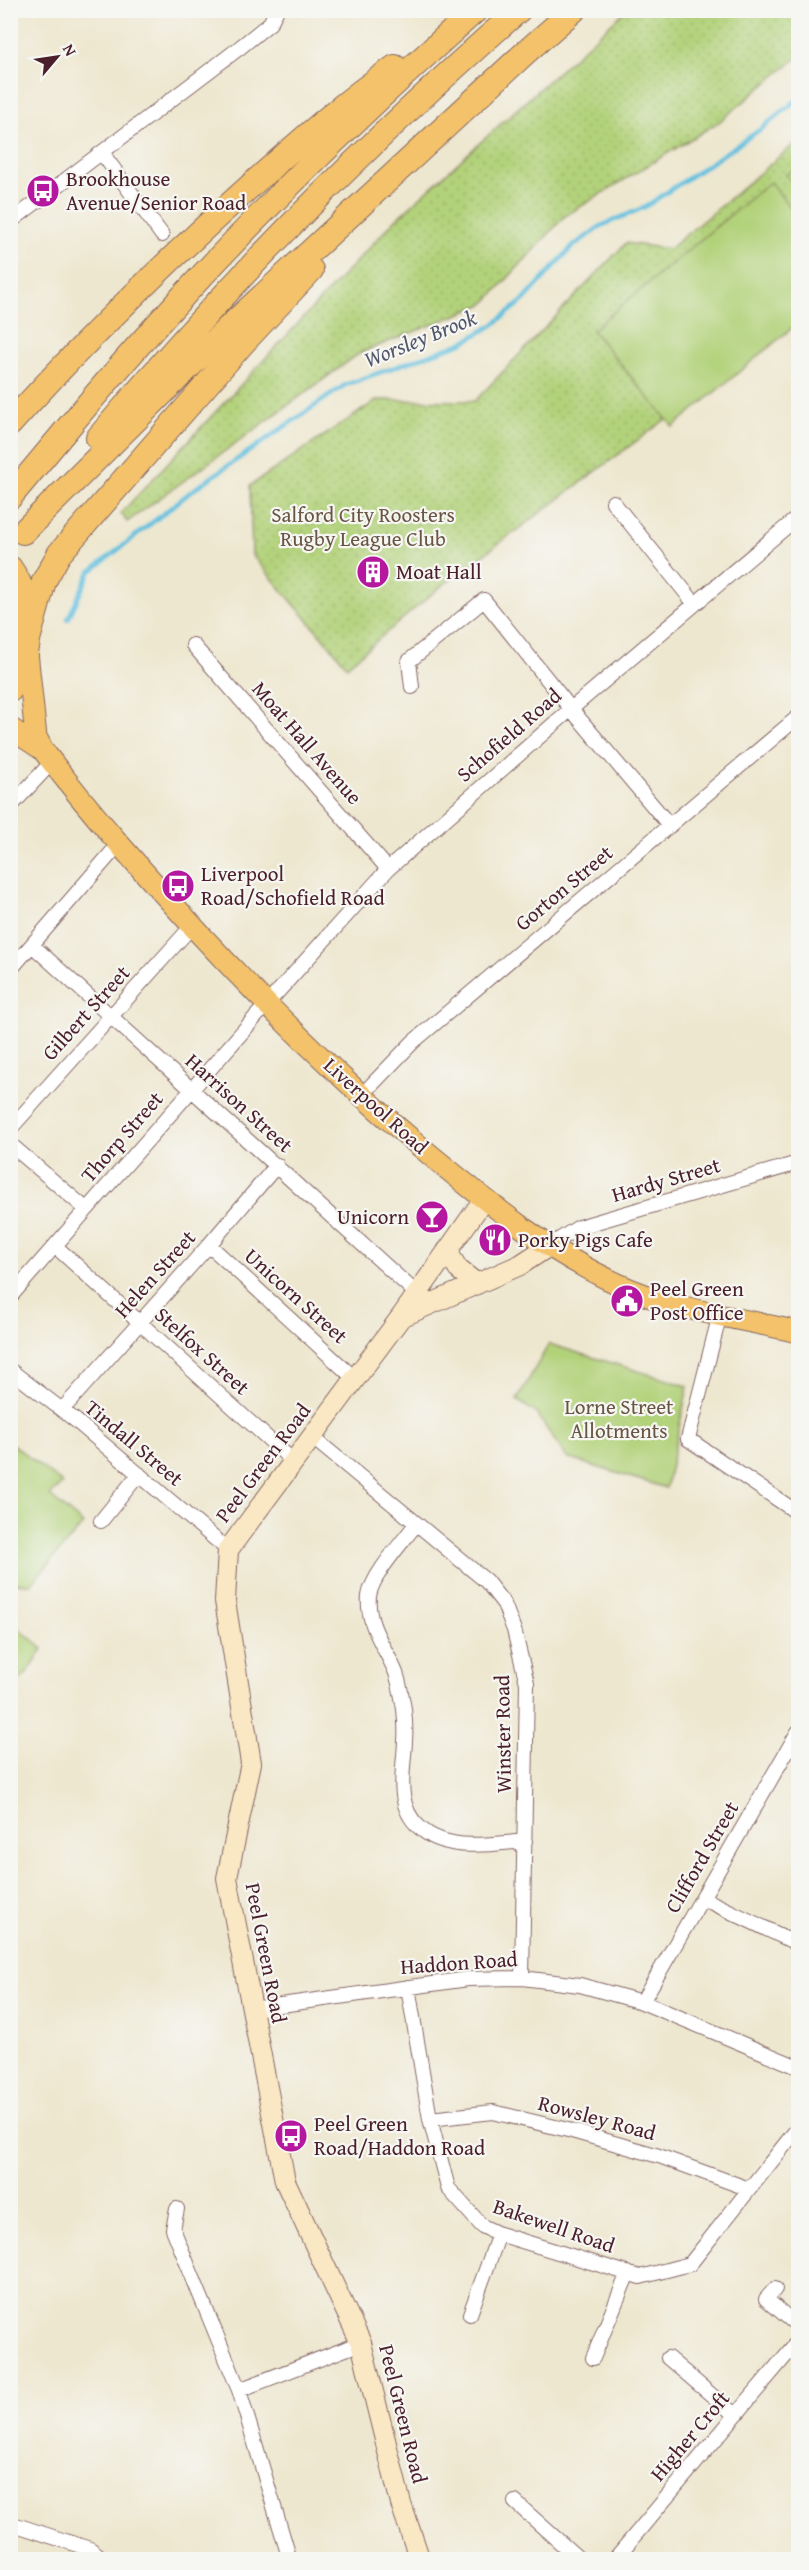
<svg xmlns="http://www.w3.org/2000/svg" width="809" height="2570" font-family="'Gentium Book Plus',serif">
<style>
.grass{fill:url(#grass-dots);stroke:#7e7852;stroke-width:1.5}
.garden{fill:#b2d27a;stroke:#7e7852;stroke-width:1.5}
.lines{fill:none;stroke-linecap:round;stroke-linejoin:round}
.stream{stroke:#61c0df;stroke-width:4.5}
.street-casing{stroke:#836564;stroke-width:16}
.secondary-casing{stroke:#836564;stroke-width:22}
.primary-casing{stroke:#836564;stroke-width:23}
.highway-casing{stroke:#836564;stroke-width:26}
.street{stroke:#fff;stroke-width:14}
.secondary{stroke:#fae7c3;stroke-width:20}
.primary{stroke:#f3c26a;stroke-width:21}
.highway{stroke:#f3c26a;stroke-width:24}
.labels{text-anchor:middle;stroke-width:4.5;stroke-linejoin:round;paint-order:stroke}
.poi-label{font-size:21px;fill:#4a1f2b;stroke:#f6f6f2;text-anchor:start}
.park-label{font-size:21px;fill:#695543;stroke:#f6f6f2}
.street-label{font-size:21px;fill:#4a1f2b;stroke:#f6f6f2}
.water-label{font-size:22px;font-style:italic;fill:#52576a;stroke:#f6f6f2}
</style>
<defs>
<pattern id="grass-dots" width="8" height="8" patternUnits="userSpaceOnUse" patternTransform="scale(1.5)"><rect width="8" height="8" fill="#b2d27a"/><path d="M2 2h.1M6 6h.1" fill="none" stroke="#9bb46a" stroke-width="1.8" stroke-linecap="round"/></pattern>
</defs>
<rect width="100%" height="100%" fill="#f6f6f2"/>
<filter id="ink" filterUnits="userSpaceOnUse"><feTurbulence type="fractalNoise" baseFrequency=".0167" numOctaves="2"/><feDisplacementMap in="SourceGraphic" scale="12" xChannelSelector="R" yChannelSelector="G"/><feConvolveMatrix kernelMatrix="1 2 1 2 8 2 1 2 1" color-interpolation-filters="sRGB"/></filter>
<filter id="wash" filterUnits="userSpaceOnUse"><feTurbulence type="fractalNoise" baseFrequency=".008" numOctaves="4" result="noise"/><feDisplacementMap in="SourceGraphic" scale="24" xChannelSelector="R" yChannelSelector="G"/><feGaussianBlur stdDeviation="1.35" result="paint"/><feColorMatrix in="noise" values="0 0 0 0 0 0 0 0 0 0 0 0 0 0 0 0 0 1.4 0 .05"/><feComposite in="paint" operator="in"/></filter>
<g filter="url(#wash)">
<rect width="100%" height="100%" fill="#eee7cf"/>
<path class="grass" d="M625,11H798V57L719,122L565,216L484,304L360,353L127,522L121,513L394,221Z
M798,141V321L439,588L347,666L252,555L250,486L377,400L475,401L626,243L669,249Z
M16,609L19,623L11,684V616Z"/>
<path class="garden" d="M798,166V192L786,175Z
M770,182L798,217V323L673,427L592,330Z
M549,1344L688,1386L666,1488L567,1458L536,1413L517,1400Z
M11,1443L62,1483L50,1496L83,1524L31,1584L11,1583Z
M11,1622L43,1649L28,1672L11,1689Z"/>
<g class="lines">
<path class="stream" d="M68,619L90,572L193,490L345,385L462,343L493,325L524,300L572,247L601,226L645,207L761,129L798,99"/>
</g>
</g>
<g filter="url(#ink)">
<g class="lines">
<defs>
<path id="street" d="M102,153L162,235
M10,222L238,49L270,23L277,10
M613,502L695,604
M193,645L388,869
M412,687L409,661L484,600L571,709L670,826
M10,807L52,762
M32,945L416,1293
M10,970L119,844
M361,1096L413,1042L798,717
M10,1129L192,926
M10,1144L86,1209
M209,1245L355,1379
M55,1246L294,1462
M549,1246L579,1227L798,1163
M10,1297L266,1005L388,869L571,709L798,517
M720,1314L688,1439L798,1513
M10,1370L75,1420L228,1550
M62,1410L209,1245L277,1165
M312,1437L486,1581L504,1604L514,1630L527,1683L522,1978
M101,1521L139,1474
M416,1524C402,1543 372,1575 369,1596C366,1625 386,1648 396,1673C400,1684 402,1697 404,1709C405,1719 406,1730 405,1741C404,1770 394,1804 419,1827C447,1853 491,1844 525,1841
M702,1898L798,1944
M408,1987L430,2119L448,2188L482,2226L499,2234L640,2277L690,2264L798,2128
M642,2002L798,1732
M252,2009L468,1979L522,1978L580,1985L642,2002L798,2067
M430,2119L493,2112L572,2131L659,2156L749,2189
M177,2209L173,2229L239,2390L290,2560
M775,2289L766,2299L798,2326
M470,2314L499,2234
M593,2358L628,2273
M668,2358L735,2415
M239,2390L361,2343
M515,2502L580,2560
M10,2523L90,2549L105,2560
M614,2560L798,2341"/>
<path id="secondary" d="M447,1251L458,1269L477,1284
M401,1317L520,1265L549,1246
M420,2560L401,2504L361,2343L285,2181L227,1878L251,1763L225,1601L228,1550L401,1317L484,1199"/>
<path id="primary" d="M27,652L36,737L43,750C91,814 145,874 199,933C275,1015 354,1093 440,1163C496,1209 552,1254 618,1284C674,1310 739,1318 798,1332
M10,728L43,750"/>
<path id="highway" d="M10,424C84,341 165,263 247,189C295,146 342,103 395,67
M98,438C227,284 368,142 519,10
M10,497C55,444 99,389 146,337C249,221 360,113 476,10
M23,532L228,328L526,52L574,10
M10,568C36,605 34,653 10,690
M29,636L44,581L59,554L242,344L311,270"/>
</defs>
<use href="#street" class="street-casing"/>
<use href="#secondary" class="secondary-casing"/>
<use href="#primary" class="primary-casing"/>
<use href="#highway" class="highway-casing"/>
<use href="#street" class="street"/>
<use href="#secondary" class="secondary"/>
<use href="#primary" class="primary"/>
<use href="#highway" class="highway"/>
</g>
</g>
<defs>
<symbol id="bus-disc" viewBox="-11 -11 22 22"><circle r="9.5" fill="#b5179e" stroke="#f6f6f2"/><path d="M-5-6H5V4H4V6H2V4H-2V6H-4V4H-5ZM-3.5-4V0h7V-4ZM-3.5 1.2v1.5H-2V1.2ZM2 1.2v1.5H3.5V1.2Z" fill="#fff"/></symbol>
<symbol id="building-disc" viewBox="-11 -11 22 22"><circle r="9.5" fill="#b5179e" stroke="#f6f6f2"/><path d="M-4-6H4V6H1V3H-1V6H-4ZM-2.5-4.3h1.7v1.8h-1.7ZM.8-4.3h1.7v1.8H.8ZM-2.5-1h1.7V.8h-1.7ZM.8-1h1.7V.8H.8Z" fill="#fff"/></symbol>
<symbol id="bar-disc" viewBox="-11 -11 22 22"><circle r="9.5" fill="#b5179e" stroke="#f6f6f2"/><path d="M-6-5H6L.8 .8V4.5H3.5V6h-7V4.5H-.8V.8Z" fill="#fff"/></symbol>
<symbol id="restaurant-disc" viewBox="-11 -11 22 22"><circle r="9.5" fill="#b5179e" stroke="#f6f6f2"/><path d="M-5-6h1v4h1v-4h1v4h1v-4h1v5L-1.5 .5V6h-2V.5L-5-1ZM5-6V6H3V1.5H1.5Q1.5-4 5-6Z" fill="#fff"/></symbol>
<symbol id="civic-disc" viewBox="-11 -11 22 22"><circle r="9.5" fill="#b5179e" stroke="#f6f6f2"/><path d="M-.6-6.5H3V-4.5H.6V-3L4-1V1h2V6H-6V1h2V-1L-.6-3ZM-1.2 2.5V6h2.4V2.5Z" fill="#fff"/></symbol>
</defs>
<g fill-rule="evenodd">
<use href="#bus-disc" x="24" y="172" width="38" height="38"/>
<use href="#building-disc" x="354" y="553" width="38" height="38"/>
<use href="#bus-disc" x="159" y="867" width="38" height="38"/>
<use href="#bar-disc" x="413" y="1198" width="38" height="38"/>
<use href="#restaurant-disc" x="476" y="1221" width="38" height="38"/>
<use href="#civic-disc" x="608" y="1282" width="38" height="38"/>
<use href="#bus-disc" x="272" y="2117" width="38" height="38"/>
</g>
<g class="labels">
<g class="poi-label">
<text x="66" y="186">Brookhouse<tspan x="66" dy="24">Avenue/Senior Road</tspan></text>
<text x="396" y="579">Moat Hall</text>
<text x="201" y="881">Liverpool<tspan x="201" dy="24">Road/Schofield Road</tspan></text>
<text x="409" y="1224" text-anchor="end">Unicorn</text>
<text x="518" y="1247">Porky Pigs Cafe</text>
<text x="650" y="1296">Peel Green<tspan x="650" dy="24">Post Office</tspan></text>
<text x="314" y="2131">Peel Green<tspan x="314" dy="24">Road/Haddon Road</tspan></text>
</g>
<g class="park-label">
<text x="363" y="522">Salford City Roosters<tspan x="363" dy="24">Rugby League Club</tspan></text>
<text x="619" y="1414">Lorne Street<tspan x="619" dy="24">Allotments</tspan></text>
</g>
<g class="street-label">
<text transform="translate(509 735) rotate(-41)" y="7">Schofield Road</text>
<text transform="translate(307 743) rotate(49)" y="7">Moat Hall Avenue</text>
<text transform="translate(564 888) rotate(-40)" y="7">Gorton Street</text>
<text transform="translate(86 1013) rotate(-48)" y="7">Gilbert Street</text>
<text transform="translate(239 1103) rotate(42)" y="7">Harrison Street</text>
<text transform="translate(376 1106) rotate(42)" y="7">Liverpool Road</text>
<text transform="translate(122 1137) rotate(-49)" y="7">Thorp Street</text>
<text transform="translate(666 1180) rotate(-16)" y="7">Hardy Street</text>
<text transform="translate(155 1274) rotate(-48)" y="7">Helen Street</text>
<text transform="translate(296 1296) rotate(42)" y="7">Unicorn Street</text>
<text transform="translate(202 1351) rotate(42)" y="7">Stelfox Street</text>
<text transform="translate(134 1443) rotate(40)" y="7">Tindall Street</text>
<text transform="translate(263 1463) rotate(-53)" y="7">Peel Green Road</text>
<text transform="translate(503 1734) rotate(-91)" y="7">Winster Road</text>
<text transform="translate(702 1857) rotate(-60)" y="7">Clifford Street</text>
<text transform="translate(266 1953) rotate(79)" y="7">Peel Green Road</text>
<text transform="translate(459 1963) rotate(-4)" y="7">Haddon Road</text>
<text transform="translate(597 2118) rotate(15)" y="7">Rowsley Road</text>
<text transform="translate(554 2226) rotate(19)" y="7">Bakewell Road</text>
<text transform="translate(403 2414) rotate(76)" y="7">Peel Green Road</text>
<text transform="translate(690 2436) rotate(-50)" y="7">Higher Croft</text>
</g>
<g class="water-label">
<text transform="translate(420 338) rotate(-22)" y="8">Worsley Brook</text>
</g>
</g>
<rect width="809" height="2570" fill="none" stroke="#f6f6f2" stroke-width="36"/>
<g transform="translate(57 57) rotate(61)" stroke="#f6f6f2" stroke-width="4.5" paint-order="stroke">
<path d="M0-4.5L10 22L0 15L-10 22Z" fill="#4a1f2b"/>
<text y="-9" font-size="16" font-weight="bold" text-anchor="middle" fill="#4a1f2b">N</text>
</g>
</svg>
